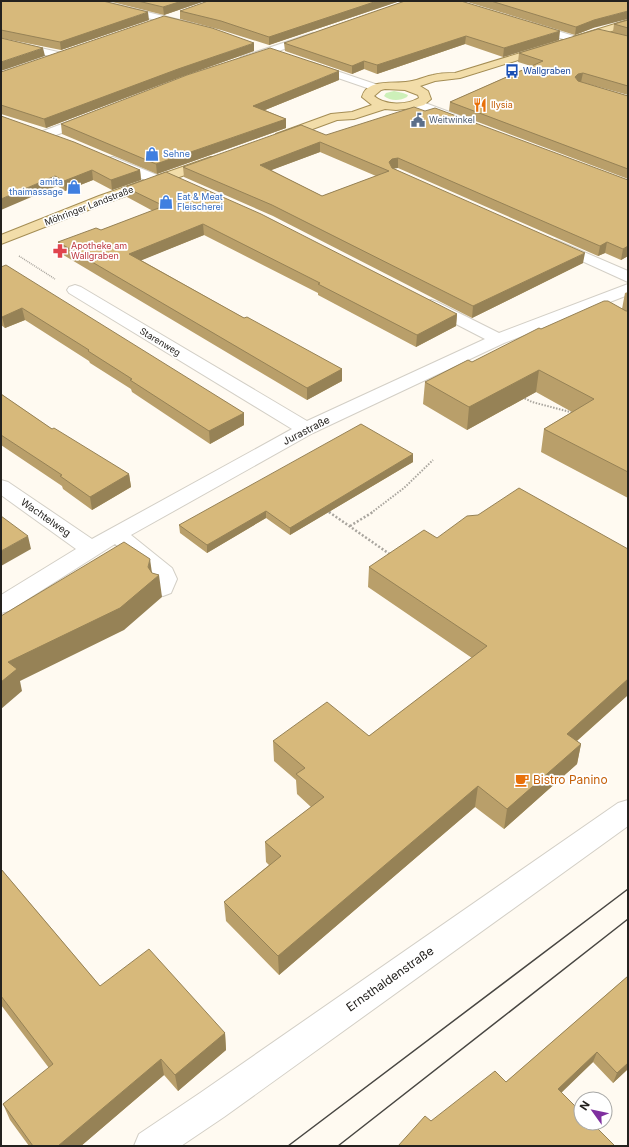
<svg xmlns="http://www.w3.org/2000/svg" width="629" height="1147" font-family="Inter,sans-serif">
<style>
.green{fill:#cdf0b9}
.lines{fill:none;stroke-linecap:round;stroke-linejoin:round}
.minor-casing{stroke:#d3cfc6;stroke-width:2}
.major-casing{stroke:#a48d54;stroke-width:2}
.path-far2{stroke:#a9a59e;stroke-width:1.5;stroke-dasharray:1 1;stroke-linecap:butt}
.path-far1{stroke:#a9a59e;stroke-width:2;stroke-dasharray:1.5 1.5;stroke-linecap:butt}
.path{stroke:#a9a59e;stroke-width:2.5;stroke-dasharray:2 2;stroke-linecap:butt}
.minor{fill:#fff;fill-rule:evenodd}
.major{fill:#f2dda9;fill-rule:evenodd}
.tram{stroke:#484642;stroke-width:1.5}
.wall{fill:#b99f6a;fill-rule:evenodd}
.shaded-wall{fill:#968256}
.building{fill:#d7b97b;stroke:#968256;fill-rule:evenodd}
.labels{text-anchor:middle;stroke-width:3.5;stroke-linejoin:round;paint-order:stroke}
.far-transit-label{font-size:9px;fill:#164399;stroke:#fff;text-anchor:start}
.far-food-label{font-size:9px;fill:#c56008;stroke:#fff;text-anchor:start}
.far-service-label{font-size:9px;fill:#4e5e75;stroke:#fff;text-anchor:start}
.far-shop-label{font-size:9px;fill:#366cbe;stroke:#fff;text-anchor:start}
.far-street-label{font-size:9px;fill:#24221f;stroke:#fff}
.far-health-label{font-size:9px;fill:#be3a42;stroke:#fff;text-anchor:start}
.street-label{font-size:10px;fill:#24221f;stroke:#fff}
.near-food-label{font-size:12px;fill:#c56008;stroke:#fff;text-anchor:start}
.near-street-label{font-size:12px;fill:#24221f;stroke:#fff}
</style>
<rect width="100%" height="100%" fill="#fffaf1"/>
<path class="green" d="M394,91L403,93L408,95L407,97C400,101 390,101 384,96L386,93Z"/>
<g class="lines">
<defs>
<path id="minor" d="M85,1H102L192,23L193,25L188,28L87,3Z
M532,23L577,37L578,39L573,42L528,28L527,26Z
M313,33L318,36L317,38L249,61H241L240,59L241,57Z
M1,39L67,54L68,56L63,59L1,45Z
M310,62L381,86L383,88L381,90H373L306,67L304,65L306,63Z
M417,100L463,117L465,120L463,123H455L413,107L411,104L413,101Z
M89,114L93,115L95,118L93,121L51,137H43L41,134L43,131Z
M113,157L162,177L164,180L162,183H152L108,164L106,161L108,158Z
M556,240L628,271V282L551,247L549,244L551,241Z
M628,284V295L504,343L313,433L131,535L172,568L177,579L171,593L163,596L155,593L152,588L155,579L154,576L115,544L9,611L1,613V595L76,549L1,495V480L8,482L92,539L292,429L69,293L67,290L69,287L75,285L81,287L307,421L485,339L425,308L423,305L425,302L431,300L437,302L499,333Z
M628,800V826L224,1117L181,1146H134L139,1134L200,1093L618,803Z"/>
<path id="major" d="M628,20V26L460,78L435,81L420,86L428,91L431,99L424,105L413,108L396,110L385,109L354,119L337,120L280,141L276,140L274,137L276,134L331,114L352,112L372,105L362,97C367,77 397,85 412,81C419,80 426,76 433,75C440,73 448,73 455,73ZM385,89L405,90L418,95L419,98C407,105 385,106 374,96L381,90Z
M211,157L216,158L218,161L216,164L109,202L1,244V235L99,196Z"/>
</defs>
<use href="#minor" class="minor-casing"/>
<use href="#major" class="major-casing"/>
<path class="path-far2" d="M19,256L55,279"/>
<path class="path-far1" d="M522,397L532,402L574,413
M329,512L331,513
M371,513L404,488L433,460"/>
<path class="path" d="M329,512L391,555
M350,526L373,512"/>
<use href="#minor" class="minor"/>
<use href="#major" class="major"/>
<path class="tram" d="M288,1146L628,889
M338,1146L628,919"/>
</g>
<path class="wall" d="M1,1L149,20L61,50L1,38Z
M108,1H205L164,15Z
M400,1L269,45L221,30L180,19V11Z
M405,1L559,40L503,57L465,44L377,74L364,69L352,74L285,51L284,43Z
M464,1H628L593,28L575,35Z
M628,20V95L581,82L628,96V179L449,111L450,102L531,66L518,62L519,53L613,32L614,24Z
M254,51L178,78L46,128L1,114V72Z
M339,80L265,110L286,119V128L157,174L62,134L61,124Z
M425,111L628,180V256L621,260L605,253L598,256L398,168H393L583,263L472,318L273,216L184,177L183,167L326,135ZM320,152L376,176L322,196L271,170Z
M1,116L140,170L141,180L112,190L93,180L65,191L57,186Z
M125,187L457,314L456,326L416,347L318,295V293L204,235L141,260L244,318L342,369V381L307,400L60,253L58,242L101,230L153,211L127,197Z
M1,267L244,413V425L210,444L132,392L131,389L90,363L89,361L25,320L5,328L1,325Z
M628,292V498L541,452L544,429L572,412L536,392L467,430L423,404L425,382L472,362L541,329L622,309L625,293Z
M1,394L52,429L129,474L131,487L92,510L63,489L62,486L1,445Z
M413,454V462L290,535L266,518L207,553L180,533L179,525Z
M437,538L628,549V695L577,741L581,744L577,764L504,829L475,807L279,975L226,921L224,902L269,865L266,862L265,842L311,807L297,794L296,780L274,761L273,741L369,736L472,658L368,587L369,567Z
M1,869L100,986L225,1033L226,1050L178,1091L164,1075L81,1146H29L10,1120L3,1104L49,1068L1,1005Z
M628,976V1069L613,1083L593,1062L561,1092L431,1121L506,1082Z"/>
<path class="shaded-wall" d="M182,1H205L164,15L163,7Z
M377,1H400L269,45V37Z
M628,11V19L593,28L575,35L576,27L594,20Z
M148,12L149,20L61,50L60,42Z
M560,31L559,40L503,57L504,48Z
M466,36L465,44L377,74V65Z
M254,43V51L178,78L46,128L44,119L178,69Z
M43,48L45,56L1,71V62Z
M364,61V69L352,74V66Z
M339,71V80L253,115V106Z
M583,73L581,82L577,83L575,77L578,74Z
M286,119V128L157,174L156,164Z
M320,142V152L261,174L260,165Z
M398,158V168L392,169L389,162L392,159Z
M92,170L93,180L65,191L64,181Z
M140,170L141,180L112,190L111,180Z
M55,176L57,186L1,210V199Z
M203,224L204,235L130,265L129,254Z
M607,242L605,253L598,256L600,246Z
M628,246V256L621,260L623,249Z
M585,253L583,263L472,318L473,306Z
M22,308L25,320L5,328L2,317Z
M457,314L456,326L416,347L417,335Z
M342,369V381L307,400V388Z
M539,370L536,392L467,430L469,407Z
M244,413V425L210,444L209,431Z
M413,454V462L290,535V528Z
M129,474L131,487L92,510L90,497Z
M266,511V518L207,553V545Z
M28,536L31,549L1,566V551Z
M150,559L153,580L159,575L162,597L124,630L20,681L22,691L1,709V682L8,662L148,567Z
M628,679V695L562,754L567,734Z
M581,744L577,764L504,829L507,809Z
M478,786L475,807L279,975L278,956Z
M225,1033L226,1050L178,1091L175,1075Z
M597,1052L593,1062L555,1099L558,1089Z
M161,1059L164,1075L81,1146H58Z
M628,1063V1069L613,1083L617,1073Z"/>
<path class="building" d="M1,1H103L148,12L60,42L1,30Z
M138,1H182L163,7Z
M208,1H377L269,37L221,21L180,11Z
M405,1H461L560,31L504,48L466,36L377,65L364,61L352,66L284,43Z
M491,1H628V11L594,20L576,27Z
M164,16L212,28L254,43L178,69L44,119L1,105V72Z
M628,20V28L614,24Z
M598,29L628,36V86L583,73L578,74L575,77L578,81L628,96V169L450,102L543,61L519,53Z
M1,38L43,48L1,62Z
M270,48L339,71L253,106L286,119L156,164L61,124L187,75Z
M414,107L425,111L435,108L628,180V246L623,249L607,242L600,246L398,158L392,159L389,162L392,168L585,253L473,306L272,205L183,167L301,125L326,135ZM320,142L389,171L322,196L260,165Z
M1,116L74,142L140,170L111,180L92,170L64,181L55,176L1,199Z
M166,172L261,214L457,314L417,335L318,284L320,283L203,224L129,254L244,318L247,317L342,369L307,388L58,242L96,228L101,230L164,206L125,187Z
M6,265L244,413L209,431L130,380L132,379L88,351L89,350L22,308L2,317L1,316V267Z
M604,301H608L626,311H628V472L544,429L594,399L539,370L469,407L425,382L468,360L472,362L539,328L541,329Z
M1,394L52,429L54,428L129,474L90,497L60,476L62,475L1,435Z
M361,424L413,454L290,528L266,511L207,545L179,525Z
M519,488L628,549V679L567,734L581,744L507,809L478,786L278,956L224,902L281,856L265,842L324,797L296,774L305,768L273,741L327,702L369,736L487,646L369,567L424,530L437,538L467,516L478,515Z
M1,516L28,536L1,551Z
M124,542L150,559L148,567L152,573L159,575L120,608L8,662L17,669L1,682V616Z
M1,869L100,986L149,949L225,1033L175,1075L161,1059L58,1146H33L3,1104L53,1064L1,996Z
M628,976V1063L617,1073L597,1052L558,1089L581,1112V1123H592L615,1146H398L425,1116L431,1121L495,1071L506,1082Z"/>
<defs>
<symbol id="bus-bare" viewBox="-9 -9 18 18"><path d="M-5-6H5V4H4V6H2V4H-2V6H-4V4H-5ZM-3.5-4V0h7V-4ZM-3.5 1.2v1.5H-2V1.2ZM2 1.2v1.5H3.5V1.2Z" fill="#1a4fb4" stroke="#fff" stroke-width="2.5" paint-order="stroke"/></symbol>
<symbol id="restaurant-bare" viewBox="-9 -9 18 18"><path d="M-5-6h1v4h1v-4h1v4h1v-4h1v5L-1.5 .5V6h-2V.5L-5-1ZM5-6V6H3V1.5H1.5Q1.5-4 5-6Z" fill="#e8710a" stroke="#fff" stroke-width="2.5" paint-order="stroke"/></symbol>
<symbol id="civic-bare" viewBox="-9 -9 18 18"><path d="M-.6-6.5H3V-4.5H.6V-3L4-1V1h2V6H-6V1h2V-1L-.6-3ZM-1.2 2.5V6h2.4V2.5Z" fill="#5c6f8a" stroke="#fff" stroke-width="2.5" paint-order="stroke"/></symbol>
<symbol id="shop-bare" viewBox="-9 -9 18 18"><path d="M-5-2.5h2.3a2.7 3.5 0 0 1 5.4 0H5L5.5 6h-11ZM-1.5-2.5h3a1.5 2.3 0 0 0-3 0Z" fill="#3f7fe0" stroke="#fff" stroke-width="2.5" paint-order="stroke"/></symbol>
<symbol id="pharmacy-bare" viewBox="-9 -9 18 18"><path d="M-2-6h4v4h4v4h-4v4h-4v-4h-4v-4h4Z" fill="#e0444e" stroke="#fff" stroke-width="2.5" paint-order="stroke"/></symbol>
<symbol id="cafe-bare" viewBox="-9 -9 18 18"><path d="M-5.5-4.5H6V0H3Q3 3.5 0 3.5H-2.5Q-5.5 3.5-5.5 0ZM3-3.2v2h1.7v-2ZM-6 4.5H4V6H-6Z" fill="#e8710a" stroke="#fff" stroke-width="2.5" paint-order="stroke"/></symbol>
</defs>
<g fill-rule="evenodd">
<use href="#bus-bare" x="502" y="61" width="20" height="20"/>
<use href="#restaurant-bare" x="470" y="95" width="20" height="20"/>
<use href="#civic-bare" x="408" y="110" width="20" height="20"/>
<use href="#shop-bare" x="142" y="144" width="20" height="20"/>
<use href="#shop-bare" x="64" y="177" width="20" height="20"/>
<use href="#shop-bare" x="156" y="192" width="20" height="20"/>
<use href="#pharmacy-bare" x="50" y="241" width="20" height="20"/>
<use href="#cafe-bare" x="512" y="770" width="20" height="20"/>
</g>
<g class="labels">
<g class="far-transit-label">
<text x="523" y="74">Wallgraben</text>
</g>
<g class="far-food-label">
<text x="491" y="108">Ilysia</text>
</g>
<g class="far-service-label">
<text x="429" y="123">Weitwinkel</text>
</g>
<g class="far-shop-label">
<text x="163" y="157">Sehne</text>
<text x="63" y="185" text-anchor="end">amita<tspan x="63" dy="10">thaimassage</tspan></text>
<text x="177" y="200">Eat &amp; Meat<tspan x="177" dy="10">Fleischerei</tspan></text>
</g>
<g class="far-street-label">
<text transform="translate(89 206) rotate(-21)" y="3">Möhringer Landstraße</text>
<text transform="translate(160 342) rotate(31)" y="3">Starenweg</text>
</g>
<g class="far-health-label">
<text x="71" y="249">Apotheke am<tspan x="71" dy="10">Wallgraben</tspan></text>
</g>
<g class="street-label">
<text transform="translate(306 430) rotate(-27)" y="4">Jurastraße</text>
<text transform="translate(46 517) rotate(35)" y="4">Wachtelweg</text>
</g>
<g class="near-food-label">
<text x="533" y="784">Bistro Panino</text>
</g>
<g class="near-street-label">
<text transform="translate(390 979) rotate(-35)" y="4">Ernsthaldenstraße</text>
</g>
</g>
<rect width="629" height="1147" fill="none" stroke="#24221f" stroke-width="4"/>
<g transform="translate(593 1111) rotate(303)"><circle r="19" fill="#ffffff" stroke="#a7a7a5"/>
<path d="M0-3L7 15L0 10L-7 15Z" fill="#7f2f9f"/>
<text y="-6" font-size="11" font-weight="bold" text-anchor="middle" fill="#24221f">N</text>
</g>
</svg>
